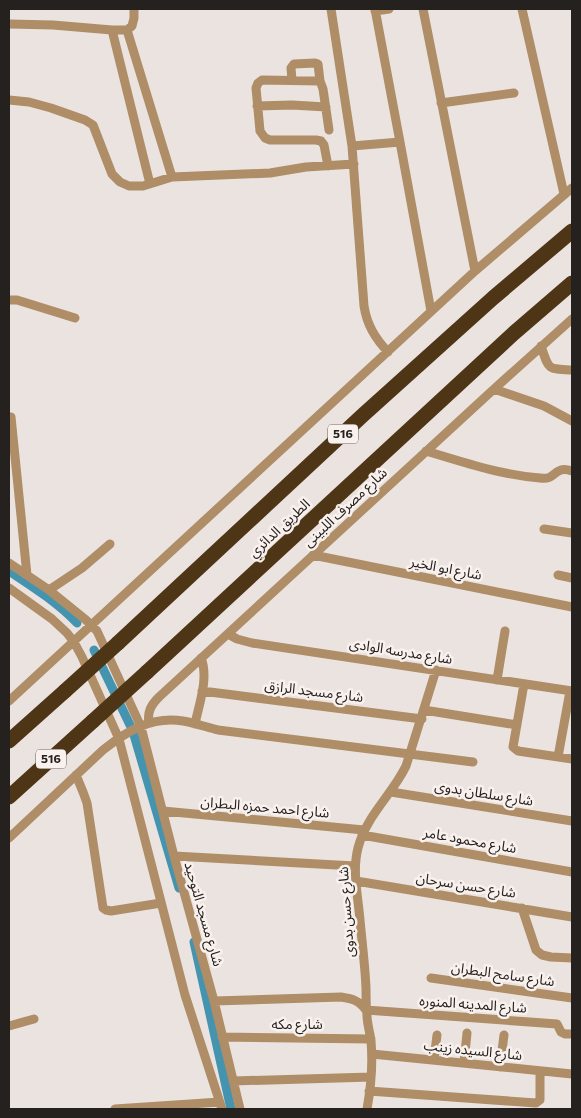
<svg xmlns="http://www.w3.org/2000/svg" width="581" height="1118" font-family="Commissioner,'Noto Sans Arabic',sans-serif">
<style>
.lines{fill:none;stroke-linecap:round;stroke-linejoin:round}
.canal{stroke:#4594af;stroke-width:9}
.minor{stroke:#ae8d67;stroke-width:9}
.motorway{stroke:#4e3515;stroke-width:15}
.motorway-bridge{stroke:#4e3515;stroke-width:15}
.labels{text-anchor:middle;stroke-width:5;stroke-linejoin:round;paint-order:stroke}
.shield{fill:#f9f1ed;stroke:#645f5d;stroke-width:1}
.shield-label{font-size:12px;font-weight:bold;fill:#24211f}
.street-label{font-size:14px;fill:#24211f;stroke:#f9f1ed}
</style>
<rect width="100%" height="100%" fill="#ebe3e0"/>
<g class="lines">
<path class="canal" d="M9,571C33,587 57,602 77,623
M94,650L130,725
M134,735L179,888
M194,942L231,1109"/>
<path class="minor" d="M331,9L352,146L364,306C367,325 375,338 388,352
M375,9L400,142L431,311
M423,9L475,271
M522,9L564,194
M375,11L389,9
M9,24L53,25L112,30H127L132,26L134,18V9
M112,30L150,184
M127,30L172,177
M292,80L291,68L294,64L315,63L318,64L320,81L323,89L329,130
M320,81L262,80L258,83L256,88L260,131L265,138L270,140H316L321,141L324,145L328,166
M9,100L29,102L51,108L85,120L93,125L112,174L120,182L129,186H143L172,177L270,173L306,167L354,164
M441,103L514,93
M257,106L292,105L326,107
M352,146L400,142
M9,300H17L75,318
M541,346C549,370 547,369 572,370
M494,389L544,406L572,421
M11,417L27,575
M426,451C463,462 501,475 540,478C553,480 552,473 561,470C564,469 569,470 572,471
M544,529L572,533
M313,555L572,607
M9,563L49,590L86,620L97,631L141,727L174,856L214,1001L240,1109
M558,575L572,578
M9,588L52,619L67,633L74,642L82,657L119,739L185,995L222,1109
M49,590L82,568L110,544
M228,634L237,639L252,643L572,691
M497,680L505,631
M524,684L513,747L518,751L572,759
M202,691L422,719
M9,701L475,271L572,188
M424,710L517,725
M149,723C147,712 151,705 159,697L494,389L572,319
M195,724C199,704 209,678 201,658
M558,757L570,691
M76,775L83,792L87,803L103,908L106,910L111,911L161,903
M391,792L572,821
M163,811L364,830
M362,835L572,872
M9,838L103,750C127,731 151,716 183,721C195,723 206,727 218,730L473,762
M174,856L355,866
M356,881L572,917
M522,908L536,950L542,955L551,957L572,958
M431,978L572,998
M214,1001L341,997C353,999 358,1000 366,1010L557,1024L561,1032L565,1034H572
M9,1026L34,1019
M222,1037L371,1039
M372,1054L572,1074
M434,1060L437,1035
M464,1063L467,1033
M500,1067L504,1035
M233,1081L371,1077
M369,1091L536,1103L540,1100V1071
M115,1109L220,1102
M367,1109C371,1087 373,1064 371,1041C370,1032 367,1024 367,1015C366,1006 366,997 366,988C365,965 362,942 360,920C358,896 352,871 358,848C366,816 392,795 406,766L436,670"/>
<path class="motorway" d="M118,643L363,415L493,298L572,231
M147,672L514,333L572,283
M9,741L65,691
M9,797L93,721"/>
<path class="motorway-bridge" d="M65,691L118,643
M93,721L147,672"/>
</g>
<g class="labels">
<g class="shield">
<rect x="328" y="424.5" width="30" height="19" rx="4"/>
<rect x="36" y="749.5" width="30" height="19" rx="4"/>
</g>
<g class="shield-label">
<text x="343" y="438">516</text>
<text x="51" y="763">516</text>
</g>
<g class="street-label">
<text transform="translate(345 507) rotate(-43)" y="5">شارع مصرف اللبينى</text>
<text transform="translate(279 528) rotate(-43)" y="5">الطريق الدائري</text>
<text transform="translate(446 568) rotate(11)" y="5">شارع ابو الخير</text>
<text transform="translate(401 651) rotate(9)" y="5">شارع مدرسه الوادى</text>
<text transform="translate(314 691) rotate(7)" y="5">شارع مسجد الرازق</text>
<text transform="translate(484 793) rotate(9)" y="5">شارع سلطان بدوى</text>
<text transform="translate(265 807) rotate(5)" y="5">شارع احمد حمزه البطران</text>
<text transform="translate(470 840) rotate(10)" y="5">شارع محمود عامر</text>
<text transform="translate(466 885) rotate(9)" y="5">شارع حسن سرحان</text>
<text transform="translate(346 912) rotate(-94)" y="5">شارع حسن بدوى</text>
<text transform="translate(204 914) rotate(74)" y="5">شارع مسجد التوحيد</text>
<text transform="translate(503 974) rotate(8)" y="5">شارع سامح البطران</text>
<text transform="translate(473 1004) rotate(4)" y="5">شارع المدينه المنوره</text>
<text x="297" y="1029">شارع مكه</text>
<text transform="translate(473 1050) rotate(6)" y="5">شارع السيده زينب</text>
</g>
</g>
<rect width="581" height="1118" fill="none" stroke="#24211f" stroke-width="20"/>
</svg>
